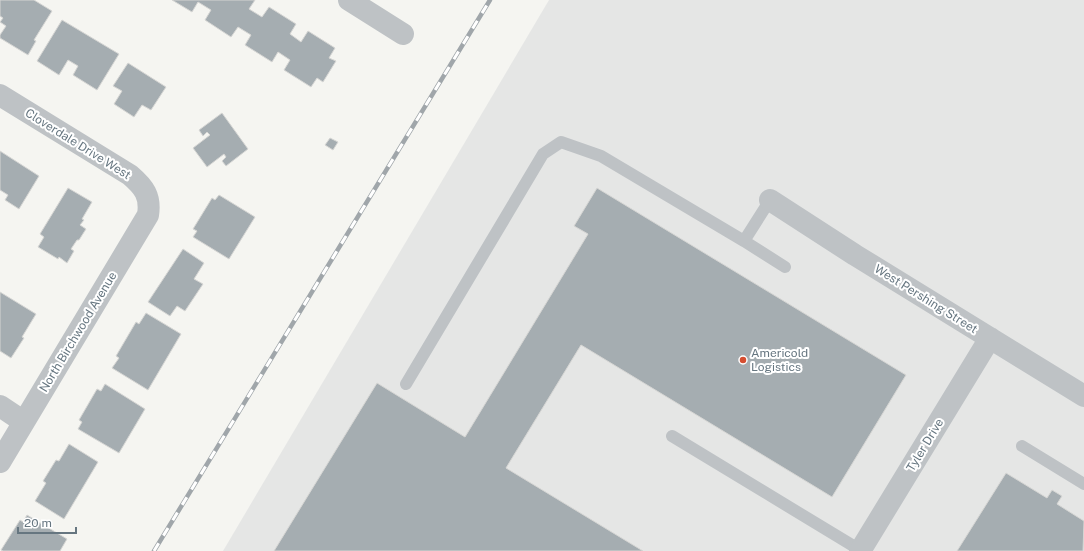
<svg xmlns="http://www.w3.org/2000/svg" width="1084" height="551" font-family="'Public Sans',sans-serif">
<style>
.built{fill:#e5e6e5}
.building{fill:#a5adb1;stroke:#d6d6d4}
.lines{fill:none;stroke-linecap:round;stroke-linejoin:round}
.lane{stroke:#bec2c5;stroke-width:12}
.street{stroke:#bec2c5;stroke-width:22}
.rail-casing{stroke:#a0a6aa;stroke-width:4.5}
.rail{stroke:#fff;stroke-width:3;stroke-dasharray:9;stroke-linecap:butt}
.poi-dot{fill:#d54e31;stroke:#fff;stroke-width:1.5}
.labels{text-anchor:middle;stroke-width:4;stroke-linejoin:round;paint-order:stroke}
.street-label{font-size:12px;fill:#667680;stroke:#fff}
.poi-label{font-size:12px;fill:#667680;stroke:#fff;text-anchor:start}
</style>
<rect width="100%" height="100%" fill="#f5f5f1"/>
<path class="built" d="M549,0H1084V551H223Z"/>
<path class="building" d="M0,0H34L52,11L34,40L36,41L28,55L0,38V35L6,26L0,22L3,18L0,16Z
M172,0H255L249,9L262,17L269,7L296,24L290,34L301,42L308,31L335,48L329,58L336,61L323,82L317,78L311,87L284,70L290,60L278,52L272,62L245,45L251,35L238,27L231,37L205,20L211,10L198,2L192,12Z
M62,20L119,54L97,90L73,75L78,66L68,60L59,75L37,61Z
M128,63L166,87L151,110L142,105L134,117L114,104L122,91L113,86Z
M222,113L248,149L226,166L222,161L226,157L224,154L207,167L193,148L210,135L207,132L203,136L199,130Z
M330,138L338,142L333,150L325,145Z
M0,151L39,176L19,209L5,200L8,195L0,190Z
M68,188L92,202L82,219L84,220L80,225L86,229L79,240H77L71,249L74,251L67,263L59,257L58,259L38,247L44,237L40,234Z
M597,188L906,375L832,497L581,345L506,468L643,551H274L377,383L465,437L588,234L574,226Z
M219,195L255,217L229,259L193,237L197,231L193,229L212,198L215,200Z
M183,249L204,263L194,279L203,284L185,311L177,306L170,316L148,302Z
M0,292L36,314L22,337L24,338L11,358L0,351Z
M146,313L181,334L148,390L112,368L119,358L116,356L136,322L139,324Z
M105,384L145,409L119,453L78,429L82,422L79,420L97,389L101,391Z
M69,444L98,462L64,519L35,501L46,483L43,481L56,460L59,461Z
M1006,473L1047,498L1052,490L1062,496L1057,504L1084,521L1083,551H957Z
M27,515L67,539L60,551H3L1,550L20,520L23,522Z"/>
<g class="lines">
<path class="lane" d="M744,241L785,267
M406,384L543,154L561,142L601,156L744,241L770,200
M672,436L860,550
M1022,446L1084,484"/>
<path class="street" d="M349,0L403,34
M0,95L130,175C144,187 151,196 148,215L0,462
M770,200L855,255L1084,396
M0,406L24,422
M860,551L990,338"/>
<defs>
<path id="rail" d="M154,551L490,0"/>
</defs>
<use href="#rail" class="rail-casing"/>
<use href="#rail" class="rail"/>
</g>
<circle class="poi-dot" cx="743" cy="360" r="4"/>
<g class="labels">
<g class="street-label">
<text transform="translate(78 144) rotate(32)" y="4">Cloverdale Drive West</text>
<text transform="translate(926 299) rotate(32)" y="4">West Pershing Street</text>
<text transform="translate(78 332) rotate(-59)" y="4">North Birchwood Avenue</text>
<text transform="translate(925 445) rotate(-59)" y="4">Tyler Drive</text>
</g>
<g class="poi-label">
<text x="751" y="357">Americold<tspan x="751" dy="14">Logistics</tspan></text>
</g>
</g>
<path d="M18 527v6h58v-6" fill="none" stroke="#667680" stroke-width="2"/>
<text x="24" y="527" font-size="12" fill="#667680" stroke="#ffffff" stroke-width="3" paint-order="stroke">20 m</text>
</svg>
